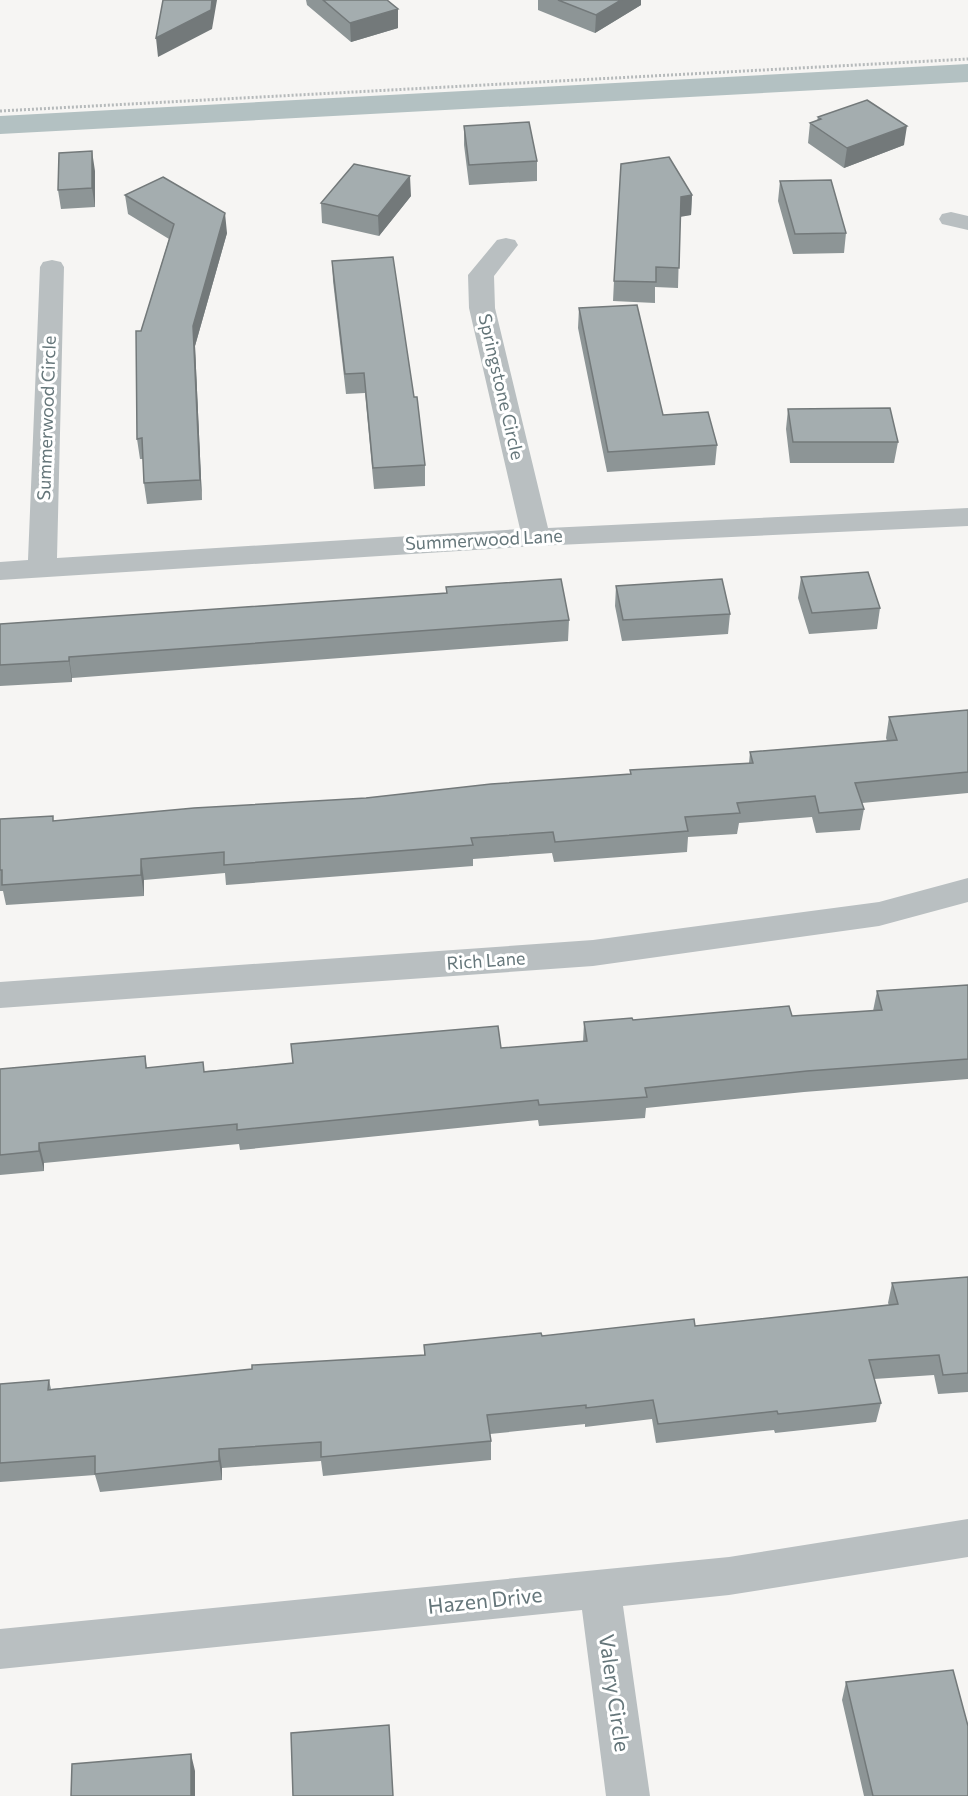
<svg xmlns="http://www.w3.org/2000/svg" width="968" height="1796" font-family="Commissioner,sans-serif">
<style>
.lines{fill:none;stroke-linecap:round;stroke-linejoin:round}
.canal{fill:#b3c1c2;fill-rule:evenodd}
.path{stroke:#b6babb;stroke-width:3;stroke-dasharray:2 2;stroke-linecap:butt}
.minor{fill:#b9bfc1;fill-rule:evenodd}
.wall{fill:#8d9596}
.shaded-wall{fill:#73797a}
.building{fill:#a4adaf;stroke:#73797a;stroke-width:1.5}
.labels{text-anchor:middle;stroke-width:6;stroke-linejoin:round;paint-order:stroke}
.street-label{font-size:18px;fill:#65767a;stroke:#fff}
.near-street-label{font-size:21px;fill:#65767a;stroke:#fff}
</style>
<rect width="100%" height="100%" fill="#f6f5f3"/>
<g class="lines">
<path class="canal" d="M968,64V82L0,134V116Z"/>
<path class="path" d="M0,111L968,59"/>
<path class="minor" d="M951,212L968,216V230L942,224L939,219L942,214Z
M506,238L515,240L518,245L494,276L495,308L548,528L968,508V526L536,546L0,580V562L28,560L40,267L43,262L52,260L61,262L64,267L57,558L520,529L469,308L468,275L497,240Z
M968,878V902L879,926L593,966L0,1008V982L593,940L879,902Z
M968,1519V1557L729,1595L623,1606L650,1796H606L582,1610L0,1669V1629L729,1557Z"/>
</g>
<path class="wall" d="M306,0H387L398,28L351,42L307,5Z
M538,0H641V5L595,33L538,10Z
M818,117L904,145L844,168L808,143L810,123L817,121Z
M464,126L537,161V181L469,185L464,145Z
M95,171V207L61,209L58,190Z
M780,181L846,233L844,253L793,254L778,201Z
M125,195L227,233L195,346L202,500L147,504L144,483L143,459H140L137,439L141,331L169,239L128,214Z
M692,195L691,215L680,216L678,288L655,287V303L613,301L614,281Z
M411,196L379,236L322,223L321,203Z
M332,261L425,465V486L374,489L365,393L346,394L333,281Z
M579,308L663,415L717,445L715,465L607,472L578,328Z
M788,409L898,442L894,463H790L786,429Z
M801,577L880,608L877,629L809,634L798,598Z
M616,586L730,614L728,634L622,641L615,606Z
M446,587L569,620L568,641L72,678V682L0,686V624L446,593Z
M968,710V793L862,803L864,809L860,830L816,833L812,817L739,823L737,834L688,837L687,852L554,862L552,853L473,859V866L226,885L225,873L144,880V896L6,905L3,891H0V819L54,821L366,798L630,774V770L749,763L750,752L887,741L886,738L889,717Z
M968,985V1079L804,1092L646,1108L645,1118L539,1126L538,1120L240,1150L239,1144L44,1163V1171L0,1175V1069L145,1056L147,1068L204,1071L583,1042L584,1022L792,1016L873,1011L877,991Z
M968,1277V1392L938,1394L934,1375L874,1379L881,1403L876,1422L775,1433L774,1430L656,1443L652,1419L585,1427V1424L490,1434L491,1441V1460L323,1476L321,1461L222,1468V1480L100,1492L95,1475L0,1482V1384L49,1380L51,1389L424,1355V1345L695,1326L889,1305L888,1303L892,1283Z
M846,1682L968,1796H864L842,1700Z"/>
<path class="shaded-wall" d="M212,0H217L212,29L158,57L156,38Z
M621,0H641V5L595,33L596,15Z
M398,9V28L351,42L350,23Z
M907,126L904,145L844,168L847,148Z
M92,151L95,171V207L92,188Z
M410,176L411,196L379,236L378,216Z
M692,195L691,215L680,217L681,197Z
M225,213L227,233L195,346L202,500L200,480L193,326Z
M69,657L72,678V682L69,661Z
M141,859L144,880V896L141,875Z
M39,1143L44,1163V1171L39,1151Z
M219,1449L222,1468V1480L219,1461Z
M191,1754L195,1771V1796H191Z"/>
<path class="building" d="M163,0H212L211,10L156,38Z
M323,0H387L398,9L350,23Z
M558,0H621L596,15Z
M867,100L907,126L847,148L810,123L821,119L818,117Z
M529,122L537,161L469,165L464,126Z
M92,151V188L58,190L59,153Z
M669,157L692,195L681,197L679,268L656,267V282L614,281L621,164Z
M354,164L410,176L378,216L321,203Z
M163,177L225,213L193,326L200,480L144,483L142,438L137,439L136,331H141L174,224L125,195Z
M831,180L846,233L795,234L780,181Z
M393,257L414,397H417L425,465L373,468L364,373L345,374L332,261Z
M637,305L663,415L708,412L717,445L608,452L579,308Z
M890,408L898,442H793L788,409Z
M868,572L880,608L812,613L801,577Z
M561,579L569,620L69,657V661L0,665V624L447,593L446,587Z
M722,579L730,614L623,620L616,586Z
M968,710V772L855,783L864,809L819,813L815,796L737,803L740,813L685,817L688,831L555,842L553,832L471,838L473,845L224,865V852L141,859V875L2,885V870H0V819L53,816V821L194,808L366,798L491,784L631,774L630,770L753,763L750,752L897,740L889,717Z
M968,985V1059L807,1071L645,1088L647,1097L539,1105L538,1100L237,1130V1124L39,1143V1151L0,1155V1069L145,1056L146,1068L203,1062L204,1072L293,1063L291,1044L498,1026L501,1048L587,1041L584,1022L632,1018L633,1020L789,1006L792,1016L882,1010L877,991Z
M968,1277V1373L943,1375L939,1355L869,1360L881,1403L778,1414L777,1411L658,1424L653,1400L586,1408V1405L487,1415L491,1441L321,1457V1442L219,1449V1461L95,1474V1456L0,1463V1384L49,1380L48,1390L252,1369V1365L425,1355L424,1345L541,1333L542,1336L694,1319L695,1326L898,1304L892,1283Z
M953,1670L968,1726V1796H873L846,1682Z
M389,1725L393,1796H293L291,1733Z
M191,1754V1796H71L72,1764Z"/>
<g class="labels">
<g class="street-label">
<text transform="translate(501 387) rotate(77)" y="6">Springstone Circle</text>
<text transform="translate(47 418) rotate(-88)" y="6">Summerwood Circle</text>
<text transform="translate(484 540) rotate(-3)" y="6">Summerwood Lane</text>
<text transform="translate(486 961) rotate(-4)" y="6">Rich Lane</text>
</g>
<g class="near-street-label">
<text transform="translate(485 1601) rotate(-6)" y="7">Hazen Drive</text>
<text transform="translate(614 1693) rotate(82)" y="7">Valery Circle</text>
</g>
</g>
</svg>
